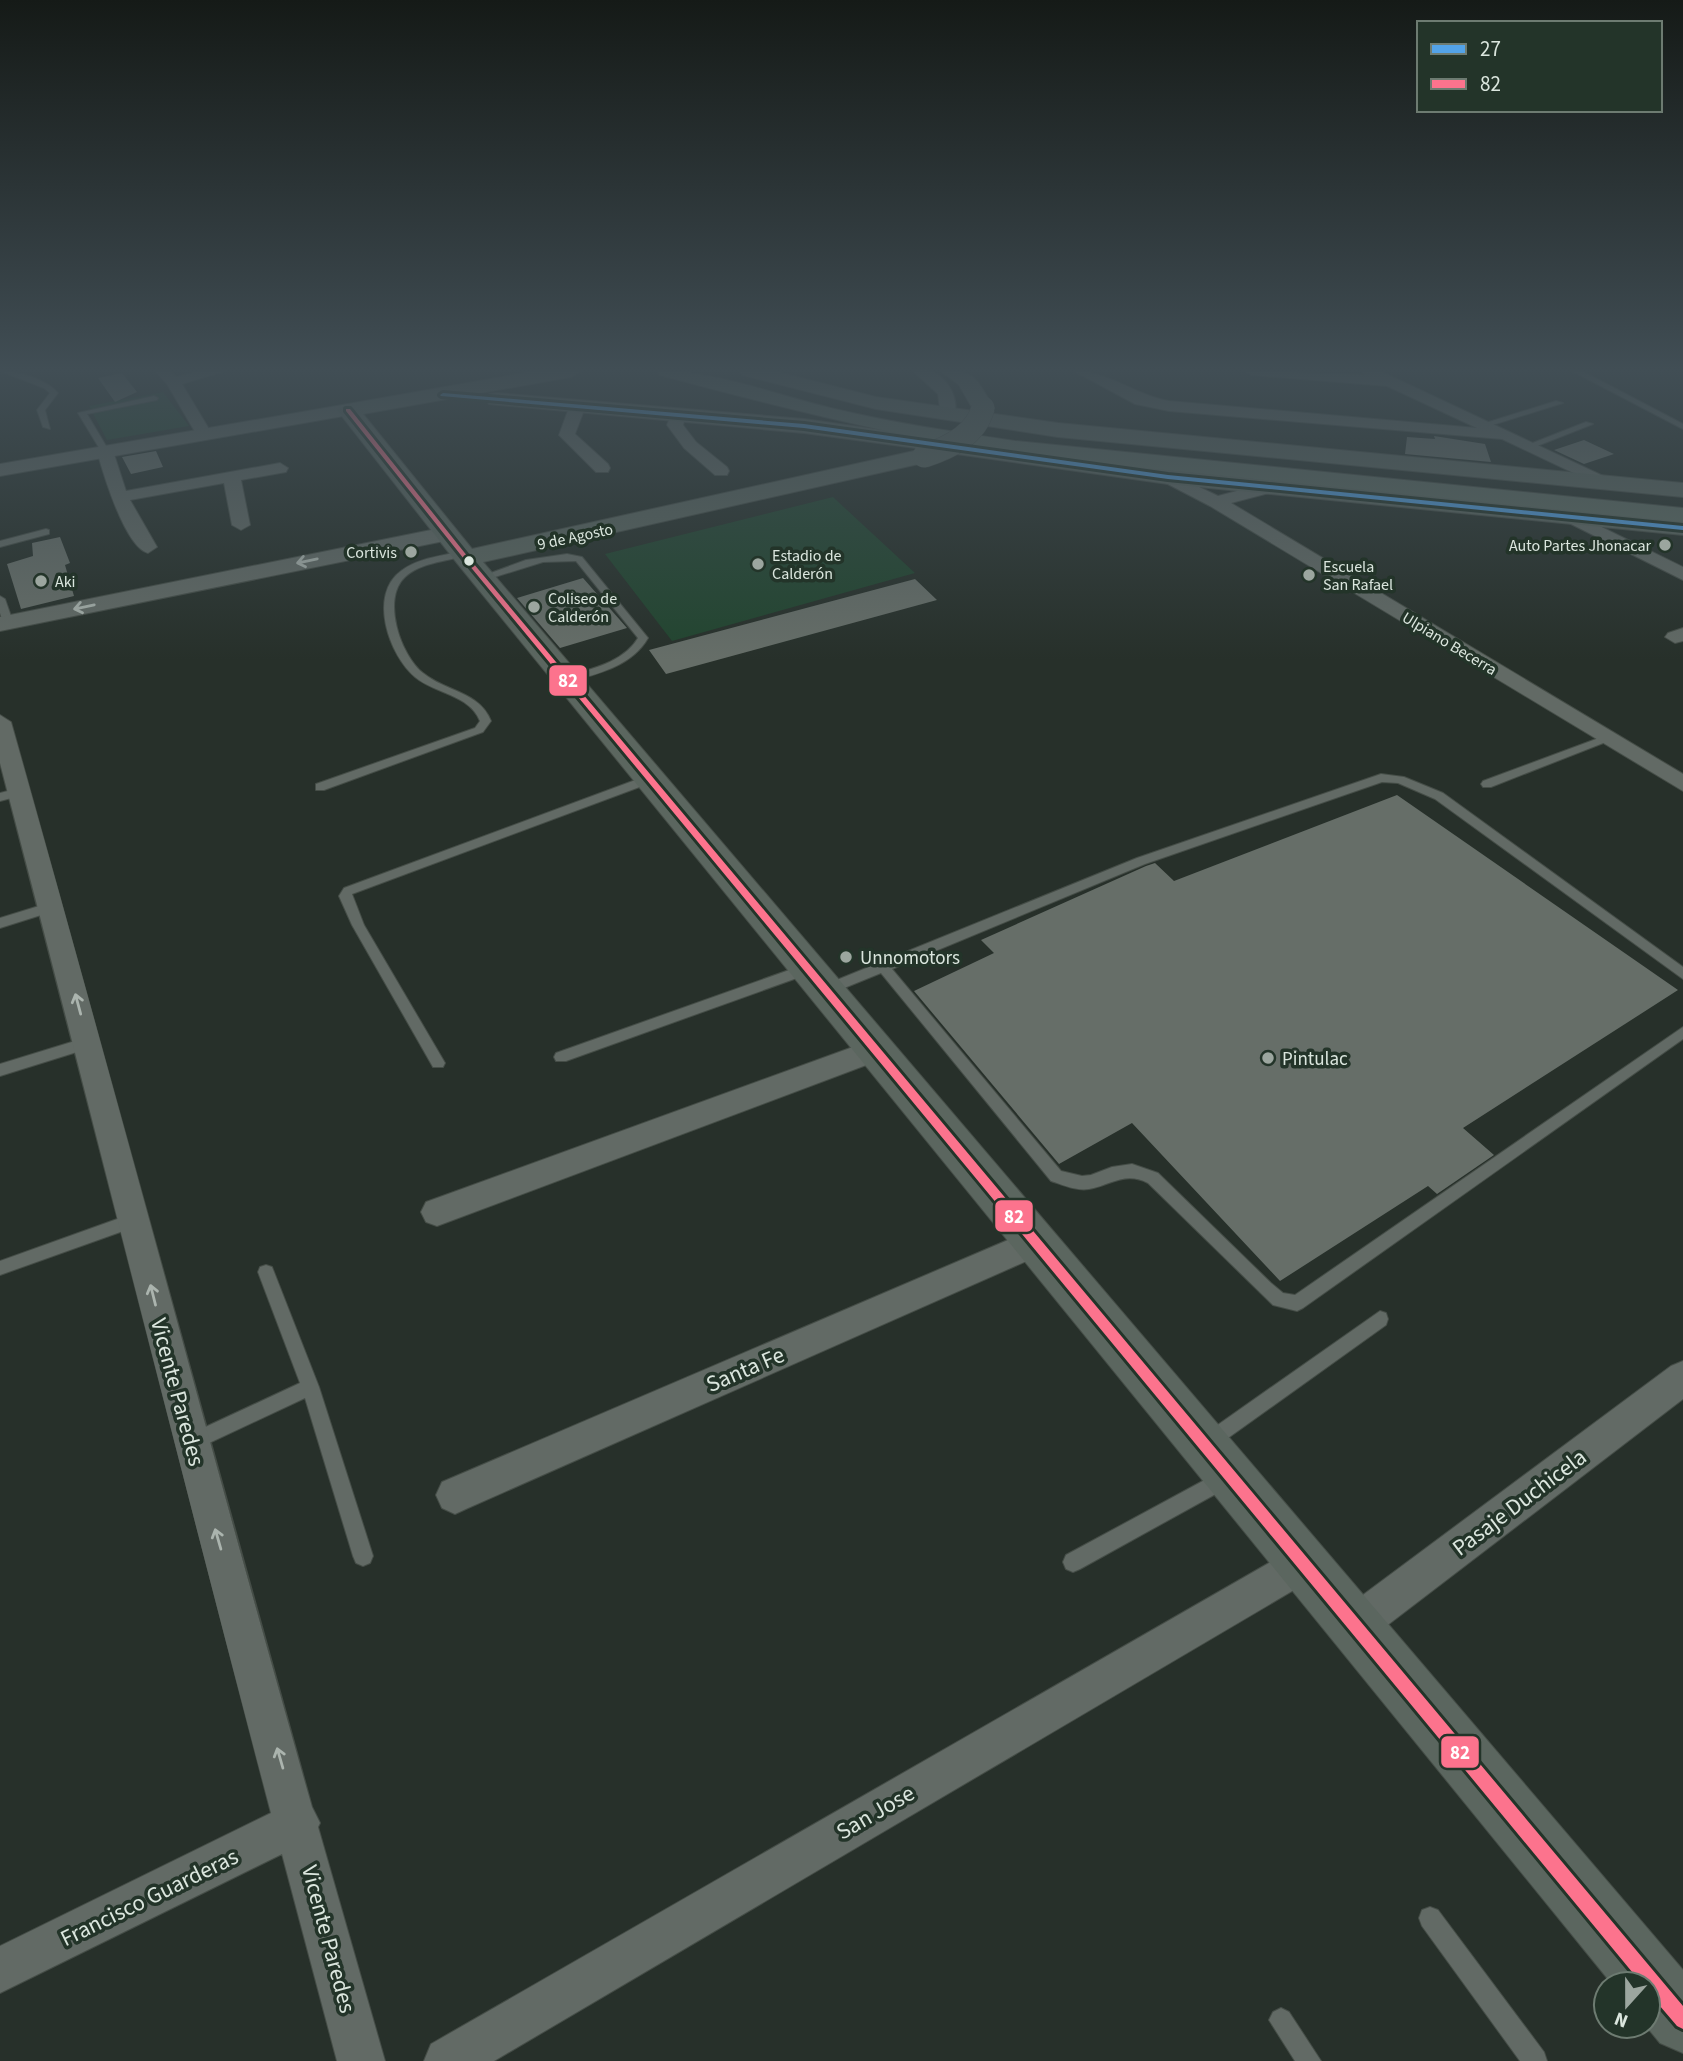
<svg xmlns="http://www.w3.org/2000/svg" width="1683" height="2061" font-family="'Source Sans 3',sans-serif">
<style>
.green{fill:#22452f}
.building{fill:#666e68}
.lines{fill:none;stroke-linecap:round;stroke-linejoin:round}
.service-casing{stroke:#454d47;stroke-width:2}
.minor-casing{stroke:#454d47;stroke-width:2}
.tertiary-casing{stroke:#454d47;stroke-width:2}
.secondary-casing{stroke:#454d47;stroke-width:2}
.trunk-casing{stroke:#454d47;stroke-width:2}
.service{fill:#626a65;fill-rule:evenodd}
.minor{fill:#626a65;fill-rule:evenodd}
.tertiary{fill:#626a65;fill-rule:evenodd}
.secondary{fill:#5b665f;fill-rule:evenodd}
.trunk{fill:#5e6c63;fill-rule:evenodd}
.secondary-bridge-casing{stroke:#454d47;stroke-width:24;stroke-linecap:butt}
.path-bridge{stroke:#626763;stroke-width:2.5;stroke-dasharray:3.5 3.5;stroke-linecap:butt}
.secondary-bridge{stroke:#5b665f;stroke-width:23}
.bus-1-casing{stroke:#233429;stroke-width:6}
.bus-2-casing{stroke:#233429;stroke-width:6}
.bus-1{fill:#53a3e8;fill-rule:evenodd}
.bus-2{fill:#fc738d;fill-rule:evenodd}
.oneway{stroke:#abb4ae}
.poi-dot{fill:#9ca69f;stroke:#233429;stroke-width:2.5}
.bus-dot{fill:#dbe6de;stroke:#233429;stroke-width:2.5}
.labels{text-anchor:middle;stroke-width:7;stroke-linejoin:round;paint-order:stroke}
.far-street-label{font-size:16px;fill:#dbe6de;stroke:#233429}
.far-poi-label{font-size:16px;fill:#dbe6de;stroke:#233429;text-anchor:start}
.poi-label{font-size:19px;fill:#dbe6de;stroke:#233429;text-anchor:start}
.near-street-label{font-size:23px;fill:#dbe6de;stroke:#233429}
.line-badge{stroke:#233429;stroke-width:2.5}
.badge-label{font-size:19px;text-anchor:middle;font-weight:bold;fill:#fff}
</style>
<rect width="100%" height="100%" fill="#27302a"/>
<path class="green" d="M163,392L189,426L107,440L89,406Z
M833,497L915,573L672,641L605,554Z"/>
<path class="building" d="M122,373L137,392L115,402L98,378Z
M1434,436L1485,444L1491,462L1405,454L1407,437L1435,439Z
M1584,440L1614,454L1584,464L1554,450Z
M156,451L163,467L131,474L122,457Z
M60,537L70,563L65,565L74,596L21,609L7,564L33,556L32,543Z
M583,578L627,628L560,648L517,598Z
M915,579L937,600L666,674L649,650Z
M1397,795L1678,990L1463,1128L1494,1155L1437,1194L1428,1186L1280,1281L1132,1123L1059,1164L914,991L994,953L981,940L1146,866L1155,863L1174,881Z"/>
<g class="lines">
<defs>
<path id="service" d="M0,371C18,371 46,379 58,393L45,410L50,429L43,427L37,410L50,393L44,388Z
M1572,371H1582L1683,424V429Z
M154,396L158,398L157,400L87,414L109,451L105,453L101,451L78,413Z
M1556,401L1563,403L1486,427L1479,425Z
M1586,422L1593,424L1532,448L1525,446Z
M46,529L49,530V534L0,547V541Z
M462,551L465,552V556C446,561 420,563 405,577C381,599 401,656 423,673C446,692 479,691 491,721L483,732L324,790H316V784L475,728L480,721C469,694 435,694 415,677C389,655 368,595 401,571C418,558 442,556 462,551Z
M567,554L582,557L648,638C632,666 598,674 568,682L564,681V677C590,669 623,663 638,638L576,561L543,562L482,581L477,578L526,560Z
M0,596L5,599L13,622L12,624L3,622L0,613Z
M1607,735L1613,738L1611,740L1491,787H1483L1481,784L1483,781Z
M1381,774L1404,777L1443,793L1683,967V979L1435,799L1398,783L1382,782L1145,864L892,969L1061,1171L1082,1176L1091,1175L1112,1167L1132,1164L1158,1173L1271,1283L1283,1293L1295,1295L1683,1027V1039L1303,1308L1297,1311L1273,1305L1148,1183C1125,1171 1111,1185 1089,1189C1076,1191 1063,1185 1051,1181L881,973L827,995L820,990L822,986L1137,858Z
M649,775L655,779L653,782L352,894L364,925L445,1063L443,1067H433L352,925L339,896L344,888Z
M19,788L23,789V795L0,801V793Z
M52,902L57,904L58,907L57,910L0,928V918Z
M806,964L811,965L813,969L811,973L566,1061H556L554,1057L556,1053Z
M88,1037L93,1039L95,1043L93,1047L0,1076V1064Z
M134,1213L140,1215L142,1220L140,1225L0,1275V1261Z
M266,1265L272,1267L274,1272L319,1387L373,1556L370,1563L363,1566L356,1563L353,1556L305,1398L192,1451L186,1448L183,1442L186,1436L300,1383L258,1272L260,1267Z
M1380,1311L1386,1313L1388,1319L1386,1325L1214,1448L1208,1451L1202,1448L1199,1442L1202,1436Z
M1225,1469L1232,1471L1234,1478L1232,1485L1080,1569L1073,1572L1066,1569L1063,1562L1066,1555Z
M1430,1907L1438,1910L1544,2052L1547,2061H1520L1422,1926L1419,1918L1422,1910Z
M1281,2008L1289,2012L1321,2061H1295L1269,2020L1273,2012Z"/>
<path id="minor" d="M155,371H170L176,377L200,371H225L182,384L212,434L210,437H198L167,384Z
M913,371C917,371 925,370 930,371C949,377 961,402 953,418H941L938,394Z
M1074,371C1108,371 1135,395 1169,401L1477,428L1387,386L1251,375L1244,371L1364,375L1361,371H1380L1618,483L1609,488L1603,487L1502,439L1169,411L1135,404Z
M578,400L586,405L575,434L608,464L610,468L608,472H596L559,435L570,405Z
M678,410L686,415L683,425L696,442L727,467L729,471L727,475H715L684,448L667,425L672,412Z
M105,446L113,451L126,491L280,463L288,468L286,472L241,480L250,525L241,530L232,525L224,483L130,500L157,547L148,553C125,547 103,473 97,451Z
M1168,472L1218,496L1267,483L1273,484L1276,488L1273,492L1231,503L1683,774V791L1210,506L1162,481L1159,477Z
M1569,511L1683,567V580L1563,520L1560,516Z
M1683,628V641L1675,643L1665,637L1668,633Z
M0,715L11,722C114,1083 209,1446 312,1807L320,1823L318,1827L385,2061H337L282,1854L0,1993V1946L271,1813C178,1464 92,1113 0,763Z
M875,1039L885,1042L889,1050L885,1058L437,1226L426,1222L421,1212L426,1202Z
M1036,1228L1047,1232L1052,1242L1047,1252L468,1508L455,1514L442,1508L436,1495L442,1482Z
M1683,1361V1399L1368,1640L1354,1646L1340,1640L1334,1626L1340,1612L1671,1366Z
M1302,1544L1316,1549L1321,1563L1316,1577L494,2061H424L431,2044Z"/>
<path id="tertiary" d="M348,404L358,410L355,414L0,476V464Z
M446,527L454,529L457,534L454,539L0,631V617Z"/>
<path id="secondary" d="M535,371H581L571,377L363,414L472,549L923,449L804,433L489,404L486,399L489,394L497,393L804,419L1168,470L1683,521V535L1168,484L928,450L935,456L932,461L483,562L1683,1970V2053L1660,2043L1646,2026L1648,1984H1612L457,563L337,410L348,404Z
M739,371H774L876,397L974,411L959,385L941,371C978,371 975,378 994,408L988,413L1058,423L1683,483V497L1058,437L876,409L742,375Z"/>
<path id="trunk" d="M657,371C718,371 776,395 835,409C894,423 955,432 1015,441L1683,508V522L1015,455C894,436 778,407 660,375Z"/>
</defs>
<use href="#service" class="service-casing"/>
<use href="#minor" class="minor-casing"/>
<use href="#tertiary" class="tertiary-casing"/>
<use href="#secondary" class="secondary-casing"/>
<use href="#trunk" class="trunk-casing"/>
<use href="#service" class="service"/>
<use href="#minor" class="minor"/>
<use href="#tertiary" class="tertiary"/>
<use href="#secondary" class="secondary"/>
<use href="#trunk" class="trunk"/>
<defs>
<path id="secondary-bridge" d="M924,456C949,448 976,435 983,408"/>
</defs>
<use href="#secondary-bridge" class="secondary-bridge-casing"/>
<path class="path-bridge" d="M682,378L693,371"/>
<use href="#secondary-bridge" class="secondary-bridge"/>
<defs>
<path id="bus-1" d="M443,393L804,424L1168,475L1683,526V530L1168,479L804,428L441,396L440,395Z"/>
<path id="bus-2" d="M346,409H350L468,557L1683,2006V2029L1677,2026L1648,1992V1984H1642L464,559L346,411Z"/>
</defs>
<use href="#bus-1" class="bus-1-casing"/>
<use href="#bus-2" class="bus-2-casing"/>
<use href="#bus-1" class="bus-1"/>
<use href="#bus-2" class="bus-2"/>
</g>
<defs><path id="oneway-shaft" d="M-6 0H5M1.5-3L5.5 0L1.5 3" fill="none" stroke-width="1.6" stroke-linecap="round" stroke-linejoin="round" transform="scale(1.75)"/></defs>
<g class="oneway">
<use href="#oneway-shaft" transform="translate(307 561) rotate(168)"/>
<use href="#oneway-shaft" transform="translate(84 607) rotate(168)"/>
<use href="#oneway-shaft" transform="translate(78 1004) rotate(-105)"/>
<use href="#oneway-shaft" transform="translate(153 1295) rotate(-104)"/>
<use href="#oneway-shaft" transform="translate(218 1539) rotate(-106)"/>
<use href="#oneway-shaft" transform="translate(280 1758) rotate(-106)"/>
</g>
<linearGradient id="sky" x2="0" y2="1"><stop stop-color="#151a17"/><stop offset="0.56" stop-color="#414e55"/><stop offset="1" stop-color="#414e55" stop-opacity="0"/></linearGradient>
<rect width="1683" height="660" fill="url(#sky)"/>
<g class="poi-dot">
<circle cx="1665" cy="545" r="7"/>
<circle cx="411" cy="552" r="7"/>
<circle cx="758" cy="564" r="7"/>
<circle cx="1309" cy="575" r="7"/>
<circle cx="41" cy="581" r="7"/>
<circle cx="534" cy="607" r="7"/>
<circle cx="846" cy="957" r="7"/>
<circle cx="1268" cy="1058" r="7"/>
</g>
<circle class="bus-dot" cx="469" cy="561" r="6"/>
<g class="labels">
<g class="far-street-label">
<text transform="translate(575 536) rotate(-12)" y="6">9 de Agosto</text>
<text transform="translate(1450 643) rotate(31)" y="6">Ulpiano Becerra</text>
</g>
<g class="far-poi-label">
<text x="1651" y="551" text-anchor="end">Auto Partes Jhonacar</text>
<text x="397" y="558" text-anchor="end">Cortivis</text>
<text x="772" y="561">Estadio de<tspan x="772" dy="18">Calderón</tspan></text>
<text x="1323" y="572">Escuela<tspan x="1323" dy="18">San Rafael</tspan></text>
<text x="55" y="587">Aki</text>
<text x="548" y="604">Coliseo de<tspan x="548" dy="18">Calderón</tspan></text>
</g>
<g class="poi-label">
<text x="860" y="964">Unnomotors</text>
<text x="1282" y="1065">Pintulac</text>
</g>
<g class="near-street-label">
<text transform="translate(745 1369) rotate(-23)" y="8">Santa Fe</text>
<text transform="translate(178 1392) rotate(75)" y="8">Vicente Paredes</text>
<text transform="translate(1519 1502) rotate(-37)" y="8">Pasaje Duchicela</text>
<text transform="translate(875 1812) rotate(-30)" y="8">San Jose</text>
<text transform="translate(149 1897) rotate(-26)" y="8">Francisco Guarderas</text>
<text transform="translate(329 1939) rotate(75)" y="8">Vicente Paredes</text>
</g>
</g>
<g class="line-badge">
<rect x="548" y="664" width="40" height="33" rx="7" fill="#fc738d"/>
<rect x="994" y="1199" width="40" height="34" rx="7" fill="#fc738d"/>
<rect x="1440" y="1735" width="40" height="34" rx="7" fill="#fc738d"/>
</g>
<g class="badge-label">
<text x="568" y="687">82</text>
<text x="1014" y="1223">82</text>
<text x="1460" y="1759">82</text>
</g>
<rect x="1417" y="21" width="245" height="91" fill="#233429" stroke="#6d7b71" stroke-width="2"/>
<rect x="1431" y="44" width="35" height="10" fill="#53a3e8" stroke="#6d7b71" stroke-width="2"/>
<text x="1480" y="56" font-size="21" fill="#dbe6de">27</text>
<rect x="1431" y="79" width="35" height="10" fill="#fc738d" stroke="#6d7b71" stroke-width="2"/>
<text x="1480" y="91" font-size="21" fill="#dbe6de">82</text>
<g transform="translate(1627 2005) rotate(201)"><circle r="33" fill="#233429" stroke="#6d7b71" stroke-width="2"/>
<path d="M0-5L12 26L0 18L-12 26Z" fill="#9ca69f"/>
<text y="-10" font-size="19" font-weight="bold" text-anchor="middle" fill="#dbe6de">N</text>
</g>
</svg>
